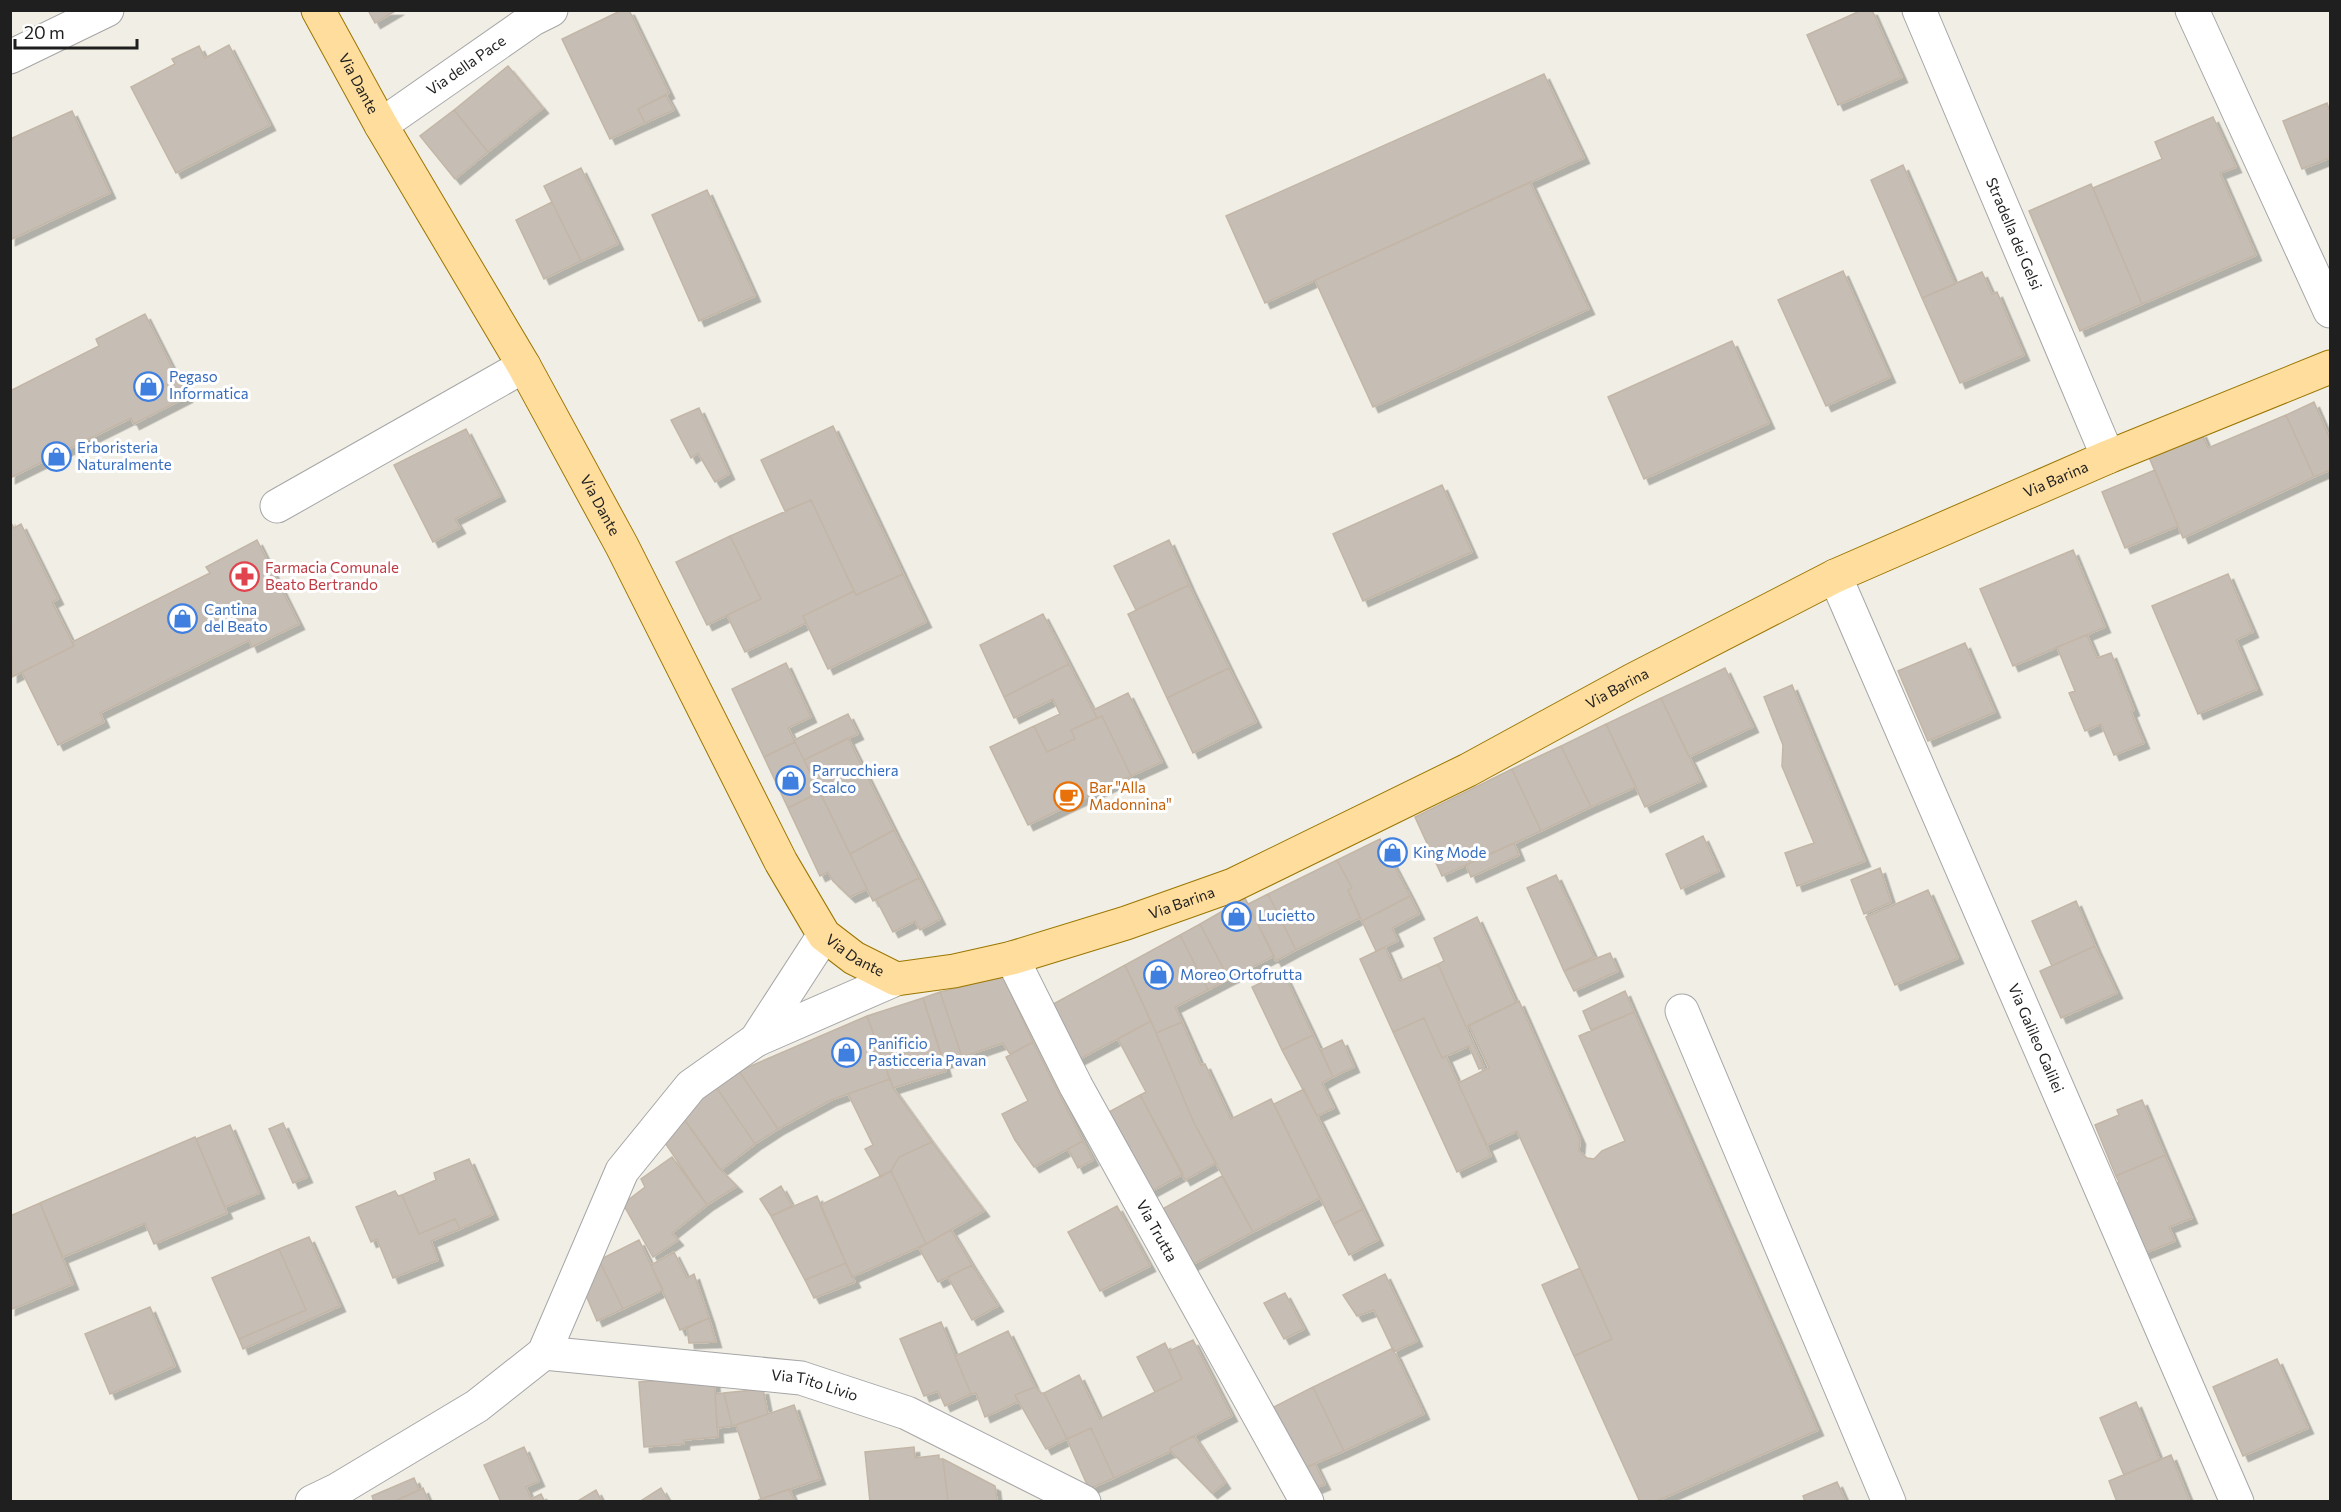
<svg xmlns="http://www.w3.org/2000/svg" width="2341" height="1512" font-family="Commissioner,sans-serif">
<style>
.building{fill:#c6bdb4;stroke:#c3b6a6;stroke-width:1.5;filter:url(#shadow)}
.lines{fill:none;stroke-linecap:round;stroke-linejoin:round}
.minor-casing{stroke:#a6a6a6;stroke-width:35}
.major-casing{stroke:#9b7600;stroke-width:35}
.minor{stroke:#fff;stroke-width:33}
.major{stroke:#ffdd9c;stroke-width:33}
.labels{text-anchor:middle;stroke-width:6;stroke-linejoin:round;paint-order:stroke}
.street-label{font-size:15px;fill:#1f1f1f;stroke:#fff}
.shop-label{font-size:15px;fill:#366cbe;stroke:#fff;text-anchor:start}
.health-label{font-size:15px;fill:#be3a42;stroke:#fff;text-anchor:start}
.food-label{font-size:15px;fill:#c56008;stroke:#fff;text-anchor:start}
</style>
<defs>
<filter id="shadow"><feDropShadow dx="5.5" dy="5.5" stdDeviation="0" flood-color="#0004"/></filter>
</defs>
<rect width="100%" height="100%" fill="#f0eee5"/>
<path class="building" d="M368,10H397L375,23Z
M622,10H629L669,93L638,109L645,123L610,139L562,39Z
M1862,10H1872L1902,77L1838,105L1807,35Z
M229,45L270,125L176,173L131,87L175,64L172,59L199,46L205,58Z
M508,66L543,108L488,152L454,110Z
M1544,74L1584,158L1265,303L1226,216Z
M666,95L674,110L645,123L638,109Z
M2327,103L2330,112V158L2302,169L2283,121Z
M454,110L488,152L455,179L420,136Z
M72,111L110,193L10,240V139Z
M2213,117L2236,167L2220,173L2256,255L2142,304L2093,188L2162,159L2155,142Z
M1903,165L1955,284L1922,298L1871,180Z
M581,168L618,244L581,261L544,186Z
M1530,182L1589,309L1373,407L1315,280Z
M2091,184L2142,304L2080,331L2029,211Z
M707,190L755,296L699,321L652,215Z
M552,202L581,261L544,279L516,220Z
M1843,271L1890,377L1826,406L1778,300Z
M1982,272L1992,294L1997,292L2024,355L1960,383L1922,298Z
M145,314L187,397L134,424L131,418L10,478V391L99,346L96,339Z
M1732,341L1769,423L1644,479L1608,397Z
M2314,402L2330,439V470L2314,477L2286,415Z
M699,408L729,474L715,482L698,453L691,458L671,420Z
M2286,415L2314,477L2183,538L2148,455L2201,432L2208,448Z
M833,426L903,574L856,595L811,500L785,511L761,460Z
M466,429L500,496L455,519L460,528L433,542L394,465Z
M2155,470L2178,526L2125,548L2102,492Z
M1442,485L1472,552L1363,601L1333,534Z
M811,500L854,591L803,616L806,623L745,652L727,615L761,599L730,536Z
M10,521L14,528L21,524L58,599L52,602L74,646L12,677Z
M730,536L761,599L707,625L676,562Z
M257,540L299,624L252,647L249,640L100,713L104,722L58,745L22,672L74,646L72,642L210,573L206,567Z
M1169,540L1189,585L1136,610L1114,566Z
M2073,550L2105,627L2013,666L1980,589Z
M903,574L926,622L828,669L803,616L854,591L856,595Z
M2228,574L2253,632L2236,640L2257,689L2198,714L2152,606Z
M1189,585L1229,668L1167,698L1128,614Z
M1043,614L1069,664L1004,697L980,645Z
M2087,635L2097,658L2111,653L2134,710L2131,712L2144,743L2114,755L2101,724L2085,731L2069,693L2075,691L2057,647Z
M1965,643L1995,712L1928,741L1898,671Z
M786,663L811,717L788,728L795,742L764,757L732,689Z
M1069,664L1097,718L1071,730L1075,739L1047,752L1034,726L1060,714L1053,699L1014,718L1004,697Z
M1229,668L1256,722L1193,753L1167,698Z
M1725,668L1753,727L1689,757L1661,698Z
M1792,685L1865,861L1797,886L1785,853L1814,843L1782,766L1783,745L1764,697Z
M1128,693L1162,762L1131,776L1102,716L1097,718L1093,710Z
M1661,698L1701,781L1645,807L1606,724Z
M848,714L858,734L804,760L794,740Z
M1102,716L1131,776L1028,825L990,747L1034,726L1047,752L1075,739L1071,730Z
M1606,724L1636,787L1591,807L1561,746Z
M848,738L894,830L850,854L804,760Z
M795,742L820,792L788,808L764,757Z
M1561,746L1591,807L1541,831L1512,769Z
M1512,769L1541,831L1442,876L1415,817Z
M820,792L867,889L850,897L833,881L828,872L820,876L788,808Z
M894,830L919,878L873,901L850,854Z
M1703,836L1719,871L1681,889L1666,854Z
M1380,839L1410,896L1362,921L1348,890L1352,888L1337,860Z
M1514,843L1519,855L1471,877L1466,865Z
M1337,860L1352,888L1348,890L1360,918L1296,950L1268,894Z
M1880,868L1891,902L1864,914L1851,880Z
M1556,875L1594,957L1564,971L1527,888Z
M919,878L940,919L920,930L915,921L893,932L876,899Z
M1928,890L1958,958L1895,985L1866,917Z
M1268,894L1296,950L1276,961L1248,904Z
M1410,896L1419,914L1392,928L1398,941L1376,951L1362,921Z
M1245,898L1274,956L1229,979L1200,924Z
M2076,901L2095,946L2052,966L2032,921Z
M1477,917L1516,1003L1466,1027L1438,964L1444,961L1434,938Z
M1200,924L1229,979L1208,990L1180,935Z
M1180,935L1208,990L1175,1007L1182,1022L1156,1033L1125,965Z
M2095,946L2117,993L2061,1018L2040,971Z
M1385,947L1400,981L1438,964L1484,1067L1479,1069L1469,1046L1442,1058L1424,1018L1393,1032L1360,959Z
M1610,953L1618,971L1574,991L1564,971Z
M1125,965L1151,1021L1072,1063L1044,1009Z
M1283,972L1313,1035L1282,1050L1252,987Z
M1003,977L1033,1042L1010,1054L1003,1043L962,1057L940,992Z
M1625,991L1634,1012L1591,1030L1583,1011Z
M940,992L962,1057L944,1063L923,998Z
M923,998L946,1071L893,1088L867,1016Z
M1519,1001L1580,1139L1579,1151L1587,1158L1594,1159L1602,1151L1625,1141L1579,1036L1634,1012L1818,1430L1655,1502H1640L1574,1356L1612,1339L1517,1131L1487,1145L1458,1083L1489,1068L1469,1025Z
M867,1016L890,1079L831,1100L778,1129L739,1071Z
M1424,1018L1442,1058L1446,1056L1491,1156L1457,1172L1393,1032Z
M1151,1021L1194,1123L1216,1163L1185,1180L1140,1095L1146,1092L1118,1039Z
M1182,1022L1201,1065L1205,1064L1231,1119L1271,1099L1320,1198L1253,1232L1194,1123L1156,1033Z
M1313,1035L1333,1077L1322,1083L1334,1108L1317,1116L1282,1050Z
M1342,1040L1354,1067L1333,1077L1321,1050Z
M1033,1042L1083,1141L1034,1167L1015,1140L1002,1114L1028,1101L1006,1057Z
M739,1071L778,1129L755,1144L716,1087Z
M890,1079L893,1088L932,1142L899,1157L891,1171L881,1177L865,1149L873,1145L848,1094Z
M716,1087L755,1144L721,1170L679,1112Z
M1304,1089L1363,1209L1333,1224L1274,1104Z
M1140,1095L1183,1174L1150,1192L1107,1113Z
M2142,1100L2165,1155L2116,1176L2095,1125L2119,1115L2117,1110Z
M679,1112L717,1166L737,1186L707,1205L657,1131Z
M283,1123L307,1177L293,1183L269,1129Z
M230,1125L259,1193L225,1207L196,1139Z
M195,1137L227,1213L154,1244L145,1223L63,1257L40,1203Z
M1083,1141L1093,1160L1078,1168L1068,1149Z
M932,1142L984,1211L926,1244L891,1171L899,1157Z
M2165,1155L2192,1218L2169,1227L2175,1241L2145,1253L2115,1184L2119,1182L2116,1176Z
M672,1157L707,1205L672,1233L678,1240L653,1257L623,1204L645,1187L641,1179Z
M469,1159L493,1214L460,1229L455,1219L419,1234L402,1195L436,1180L434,1173Z
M891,1171L926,1244L852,1277L820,1205Z
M1222,1176L1253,1232L1188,1267L1157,1212Z
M781,1186L792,1206L771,1216L760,1199Z
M395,1191L398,1196L402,1195L419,1234L455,1219L460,1229L431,1241L438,1260L393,1278L377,1239L371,1242L356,1207Z
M817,1196L846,1263L805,1280L771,1216Z
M40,1203L73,1284L10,1310V1216Z
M1117,1206L1150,1266L1100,1291L1068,1232Z
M1363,1209L1378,1240L1349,1255L1333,1224Z
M951,1230L972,1265L938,1282L919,1248Z
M309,1237L340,1306L243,1349L239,1339L306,1310L279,1249Z
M639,1240L663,1290L623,1309L599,1260Z
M279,1249L306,1310L239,1339L212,1278Z
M674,1252L687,1278L694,1274L709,1318L680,1330L651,1265Z
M599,1260L623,1309L597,1321L585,1293Z
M846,1263L855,1282L814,1298L805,1280Z
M972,1265L998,1306L972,1320L948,1277Z
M1580,1268L1612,1339L1574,1356L1542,1285Z
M1385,1274L1417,1341L1394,1352L1374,1310L1357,1316L1343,1295Z
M1285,1293L1304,1329L1284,1339L1264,1303Z
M150,1307L175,1366L110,1394L85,1334Z
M709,1318L716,1342L689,1343L687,1328Z
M941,1322L971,1394L945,1406L938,1391L924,1396L900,1339Z
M1008,1331L1035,1387L1015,1395L1018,1402L985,1417L976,1393L971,1394L955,1356Z
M1193,1340L1232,1416L1170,1448L1171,1451L1114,1478L1091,1428L1067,1439L1044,1393L1079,1375L1100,1419L1182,1379L1169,1351Z
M1165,1343L1182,1379L1155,1392L1137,1357Z
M1393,1348L1424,1414L1344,1451L1313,1387Z
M2277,1359L2308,1428L2243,1456L2213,1387Z
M714,1376L718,1437L684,1440V1444L644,1447L639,1382Z
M1035,1387L1041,1393H1044L1067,1439L1046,1449L1015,1395Z
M1313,1387L1344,1451L1295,1472L1264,1412Z
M763,1389L768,1414L732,1426L724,1393Z
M724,1393L732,1426L717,1428L715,1394Z
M2136,1402L2160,1460L2124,1475L2100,1418Z
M794,1405L820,1479L761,1499L736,1425Z
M1091,1428L1114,1478L1089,1489L1067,1439Z
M1194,1436L1225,1483L1212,1493L1171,1451L1170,1448Z
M524,1447L539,1481L526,1487L531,1499L541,1494L545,1502H501L484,1465Z
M914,1447L915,1458L939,1455V1459H943L948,1502H870L865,1452Z
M2171,1455L2190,1502H2117L2109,1481Z
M943,1459L995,1486L997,1502H948Z
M1315,1464L1325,1484L1304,1493L1295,1472Z
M414,1478L419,1490L393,1502H374L372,1496Z
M1837,1482L1846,1502H1805L1803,1496Z
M423,1488L429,1502H393L419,1490Z
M661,1488L669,1502H639Z
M789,1489L795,1502L758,1500L761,1499Z
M596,1490L602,1502H576Z"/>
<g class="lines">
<defs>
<g id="minor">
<path id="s1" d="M1919,10L2108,457"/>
<path d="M2192,10L2330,311"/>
<path d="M10,57L107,10"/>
<path id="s2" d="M381,125L533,19L551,10"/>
<path d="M277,506L524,366"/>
<path id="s3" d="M1835,576L2237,1502"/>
<path id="s4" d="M1012,958L1076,1086L1307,1502"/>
<path d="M1682,1011L1889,1502"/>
<path d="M756,1040L896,979"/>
<path id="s5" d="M544,1353L801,1378L907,1413L1084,1502"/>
<path d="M312,1502L337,1490L477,1406L544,1353L622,1171L691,1086L756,1040L824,935"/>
</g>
<g id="major">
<path id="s6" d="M318,10L381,125L524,366L622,546L781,862L824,935L854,958L896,979L954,971L1012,958L1126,923L1233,885L1468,770L1631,681L1835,576L2108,457L2330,367"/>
</g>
</defs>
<use href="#minor" class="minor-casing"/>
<use href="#major" class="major-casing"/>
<use href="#minor" class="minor"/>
<use href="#major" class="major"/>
</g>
<defs>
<symbol id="shop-ring" viewBox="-11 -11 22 22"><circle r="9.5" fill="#fff" stroke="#3f7fe0" stroke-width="1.5"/><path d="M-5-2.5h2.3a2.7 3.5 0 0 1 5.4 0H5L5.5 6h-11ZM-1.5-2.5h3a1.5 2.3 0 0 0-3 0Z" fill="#3f7fe0"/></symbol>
<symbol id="pharmacy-ring" viewBox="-11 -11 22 22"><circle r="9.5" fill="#fff" stroke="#e0444e" stroke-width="1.5"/><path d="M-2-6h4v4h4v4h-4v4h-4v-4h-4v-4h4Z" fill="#e0444e"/></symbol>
<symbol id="cafe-ring" viewBox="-11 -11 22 22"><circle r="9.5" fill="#fff" stroke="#e8710a" stroke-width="1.5"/><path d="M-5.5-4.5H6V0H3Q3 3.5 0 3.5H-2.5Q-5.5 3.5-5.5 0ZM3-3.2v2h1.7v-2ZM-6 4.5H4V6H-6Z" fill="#e8710a"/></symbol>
</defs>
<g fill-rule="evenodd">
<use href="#shop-ring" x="132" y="370" width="33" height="33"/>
<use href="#shop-ring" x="40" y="440" width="33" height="33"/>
<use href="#pharmacy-ring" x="228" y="560" width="33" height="33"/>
<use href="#shop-ring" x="166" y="602" width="33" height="33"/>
<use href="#shop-ring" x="774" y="764" width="33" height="33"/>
<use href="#cafe-ring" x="1052" y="780" width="33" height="33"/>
<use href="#shop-ring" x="1376" y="836" width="33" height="33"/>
<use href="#shop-ring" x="1220" y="900" width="33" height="33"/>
<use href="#shop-ring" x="1142" y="958" width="33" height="33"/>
<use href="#shop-ring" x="830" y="1036" width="33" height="33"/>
</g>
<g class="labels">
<g class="street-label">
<text dy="5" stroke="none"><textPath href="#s2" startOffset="104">Via della Pace</textPath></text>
<text dy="5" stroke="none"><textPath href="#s6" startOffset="84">Via Dante</textPath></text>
<text dy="5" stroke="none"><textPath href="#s1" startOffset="243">Stradella dei Gelsi</textPath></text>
<text dy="5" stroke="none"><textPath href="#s6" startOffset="2408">Via Barina</textPath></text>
<text dy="5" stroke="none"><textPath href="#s6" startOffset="570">Via Dante</textPath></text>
<text dy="5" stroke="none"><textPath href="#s6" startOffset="1922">Via Barina</textPath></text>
<text dy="5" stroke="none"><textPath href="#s6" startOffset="1436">Via Barina</textPath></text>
<text dy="5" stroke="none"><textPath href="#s6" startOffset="1092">Via Dante</textPath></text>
<text dy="5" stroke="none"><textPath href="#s3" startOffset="504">Via Galileo Galilei</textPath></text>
<text dy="5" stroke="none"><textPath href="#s4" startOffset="309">Via Trutta</textPath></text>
<text dy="5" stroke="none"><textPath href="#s5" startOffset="273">Via Tito Livio</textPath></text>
</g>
<g class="shop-label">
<text x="169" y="382">Pegaso<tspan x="169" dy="17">Informatica</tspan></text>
<text x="77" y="453">Erboristeria<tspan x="77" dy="17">Naturalmente</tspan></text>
<text x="204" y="615">Cantina<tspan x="204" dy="17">del Beato</tspan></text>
<text x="812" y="776">Parrucchiera<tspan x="812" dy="17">Scalco</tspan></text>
<text x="1413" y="858">King Mode</text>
<text x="1258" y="921">Lucietto</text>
<text x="1180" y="980">Moreo Ortofrutta</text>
<text x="868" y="1049">Panificio<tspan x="868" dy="17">Pasticceria Pavan</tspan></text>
</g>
<g class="health-label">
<text x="265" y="573">Farmacia Comunale<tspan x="265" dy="17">Beato Bertrando</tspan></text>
</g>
<g class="food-label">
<text x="1089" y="793">Bar "Alla<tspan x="1089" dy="17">Madonnina"</tspan></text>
</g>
</g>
<rect width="2341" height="1512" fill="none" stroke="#1f1f1f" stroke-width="24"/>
<path d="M15 39v9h122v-9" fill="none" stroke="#1f1f1f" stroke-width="3"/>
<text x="24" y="39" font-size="18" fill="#1f1f1f" stroke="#ffffff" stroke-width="4.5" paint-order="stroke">20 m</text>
</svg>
